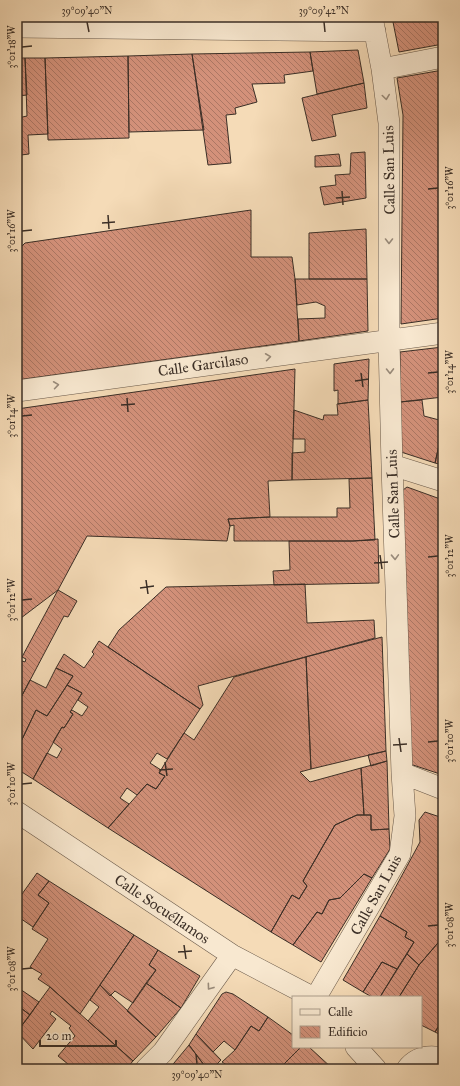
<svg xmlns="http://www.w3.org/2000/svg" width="460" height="1086" font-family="'IM FELL Great Primer',serif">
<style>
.building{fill:url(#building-back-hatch);stroke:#3a2e26}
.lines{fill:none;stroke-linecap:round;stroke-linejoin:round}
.minor-casing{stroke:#69594a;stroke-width:22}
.minor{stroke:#f8e8d0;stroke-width:21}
.oneway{stroke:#998b7b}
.ticks{fill:none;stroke:#3a2e26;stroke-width:1.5}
.labels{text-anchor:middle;stroke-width:3.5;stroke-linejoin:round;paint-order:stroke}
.street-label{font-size:15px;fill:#3a2e26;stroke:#f8e8d0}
.neatline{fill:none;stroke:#3a2e26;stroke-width:1.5}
.ticks-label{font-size:10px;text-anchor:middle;fill:#3a2e26}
</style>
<defs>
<pattern id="building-back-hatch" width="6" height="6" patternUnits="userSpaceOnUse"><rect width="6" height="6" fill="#d3917a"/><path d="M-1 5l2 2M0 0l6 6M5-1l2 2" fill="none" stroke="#ac7764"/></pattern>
</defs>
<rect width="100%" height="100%" fill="#f5dbb7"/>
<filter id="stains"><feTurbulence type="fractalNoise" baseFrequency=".005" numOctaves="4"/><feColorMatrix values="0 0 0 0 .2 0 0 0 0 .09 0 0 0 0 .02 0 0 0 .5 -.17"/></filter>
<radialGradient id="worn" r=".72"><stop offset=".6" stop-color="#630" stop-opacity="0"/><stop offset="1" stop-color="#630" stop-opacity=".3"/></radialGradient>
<path class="building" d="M135,17H357L358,23Z
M392,17H443V44L399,52Z
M358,50L364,83L317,94L310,52Z
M310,52L313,71L284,75L285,83L252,84L257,102L235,108L236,114L226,115L231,163L208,165L192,54Z
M192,54L204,130L129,132L128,56Z
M128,56L129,138L48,140L45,58Z
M17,58H25L27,95L17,96Z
M25,58H45L48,134L28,135L29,154L21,155L17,153V120L18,118L27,116Z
M443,70V318L401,324L403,115L397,78Z
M364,83L367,108L332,115L336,136L312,141L302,98Z
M365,152L366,198L324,205L320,187L336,185L335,175L350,174L351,153Z
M339,154L341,166L315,167V156Z
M17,208L19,210V249H17Z
M251,210V257H292L295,279L299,341L17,380V249H19L25,243Z
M366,229L367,279H309V233Z
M295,279H367L368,331L299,341L298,319L325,318V306L316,302L297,305Z
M443,347V397L400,402V352Z
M369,359L368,400L338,404V390L334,391V364Z
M295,369L292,480L268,481L270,517L228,519L230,526L227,541L87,536L58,590L17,621V409Z
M368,400L372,478L292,480V453L305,452V439H293L294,410L323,420L324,415H338L337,404Z
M422,400L424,416L443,421V427L435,463L401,452L400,402Z
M443,427V465L435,463Z
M372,478L375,540L353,541H234V525L230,526L228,519L270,517H337V508H350L349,479Z
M407,487L443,500V775L410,764L399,493Z
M378,539L379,583L274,585L273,571L290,570L289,541H353Z
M305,584L307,623L374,620L375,638L198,686L203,705L200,709L108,647L119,630L166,587Z
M58,590L77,601L68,617L64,616L17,705V659L25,662L26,659L22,657Z
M382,637L386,751L311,769L306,657Z
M99,641L200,709L167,759L157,753L150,763L161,770L159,773L165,776L156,789L147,784L137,795L127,788L120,798L129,804L108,828L33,779L47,753L57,758L62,749L53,742L62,727L64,728L73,714L70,712L72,710L82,716L88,707L78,700L82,693L67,685L73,676L56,668L64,654L84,668L94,654L92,652Z
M306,657L311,769L300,772L310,782L361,768L364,815H357L335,825L303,881L307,886L299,899L292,895L271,932L108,828L147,784L156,789L165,776L159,773L184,733L194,740L234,677Z
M56,668L73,676L47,716L36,710L17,750V705L30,680L46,688Z
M67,685L82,693L70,712L73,714L64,728L62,727L33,779L17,769V750L36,710L47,716Z
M386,751L387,761L371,766L368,755Z
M387,761L389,829L371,830V815H364L361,768Z
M425,812L443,818V937L419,965L407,954L414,942L405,937L407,932L380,916L420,842L419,820Z
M357,815H371V830L389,829L390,849L372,878L364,874L340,898L329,900L322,914L317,912L293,945L271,932L292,895L299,899L307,886L303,881L335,825Z
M37,873L49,881L38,895L49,903L33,927L17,916V901Z
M364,874L372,878L321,962L293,945L317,912L322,914L329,900L340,898Z
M49,881L134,935L80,1014L50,987L38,979L42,974L30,967L48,939L32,929L49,903L38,895Z
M380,916L407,932L405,937L414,942L397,969L382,962L363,992L343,980Z
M134,935L158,950L149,965L156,970L133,1003L115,991L110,996L100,985Z
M443,937V1019L435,1032L421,1025V997H399L419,965Z
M158,950L200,976L181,1008L146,983L156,970L149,965Z
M407,954L419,965L399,997H380Z
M382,962L397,969L380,997H372L363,992Z
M146,983L181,1008L156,1037L127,1011Z
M100,985L156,1037L133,1061L88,1021L99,1007L90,1000Z
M17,987L39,1002L30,1015L17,1005Z
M50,987L133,1061L126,1069H74L58,1056L75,1036L69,1028L71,1026L52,1011L50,1014L56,1019L33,1049L17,1032Z
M226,992L233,994L268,1017L259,1031L251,1026L235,1050L224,1041L213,1052L196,1034L222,994Z
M17,1005L30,1015L17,1032Z
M268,1017L293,1035V1047H301L279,1069H233L222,1062L235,1050L251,1026L259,1031Z
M443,1019V1036L435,1032Z
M196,1034L221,1060L212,1069H207L189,1045Z
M189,1045L207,1069H169Z
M301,1047H309L333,1069H279Z"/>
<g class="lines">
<defs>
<path id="minor" d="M17,27L375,31
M382,69L443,57
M17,391L443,333
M392,465L443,481
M402,773L443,789
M17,812L232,955L312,997
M316,997L400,854L405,816L402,773L392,465L389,341V123L382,69L372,17
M356,1047L376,1069
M146,1069L163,1052L232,955
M407,1069C416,1057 429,1055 443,1058"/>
</defs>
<use href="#minor" class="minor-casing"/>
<use href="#minor" class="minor"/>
</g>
<defs><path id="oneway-chevron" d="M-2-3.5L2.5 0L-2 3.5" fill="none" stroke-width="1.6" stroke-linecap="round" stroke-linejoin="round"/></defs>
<g class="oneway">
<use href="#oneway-chevron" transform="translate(386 97) rotate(82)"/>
<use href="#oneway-chevron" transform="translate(389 241) rotate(90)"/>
<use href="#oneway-chevron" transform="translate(268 357) rotate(-8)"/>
<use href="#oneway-chevron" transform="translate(390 371) rotate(89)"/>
<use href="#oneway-chevron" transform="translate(56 385) rotate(-8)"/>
<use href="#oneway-chevron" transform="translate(395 557) rotate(88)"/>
<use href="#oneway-chevron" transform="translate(210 987) rotate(126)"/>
</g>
<path class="ticks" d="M87,22L89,32M324,22L325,32M22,47L32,46M428,189L438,188M342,191L343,205M336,198L350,197M108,215L109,229M102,223L115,222M22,231L32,230M361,373L363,387M428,373L438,372M355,381L369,379M127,398L128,412M121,405L135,404M22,416L32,415M380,555L382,569M428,557L438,556M374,563L388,562M146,580L148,594M140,588L154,586M22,600L32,599M399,738L401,752M428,742L438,741M393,745L407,744M165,762L167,776M159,770L173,769M22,784L32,783M428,926L438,925M184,945L186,959M178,952L192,951M22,969L32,968M196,1054L197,1064"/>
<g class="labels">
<g class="street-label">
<text transform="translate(389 170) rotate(-91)" y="5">Calle San Luis</text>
<text transform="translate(203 365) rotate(-8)" y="5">Calle Garcilaso</text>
<text transform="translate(393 494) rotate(-92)" y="5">Calle San Luis</text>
<text transform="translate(376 895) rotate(-61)" y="5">Calle San Luis</text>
<text transform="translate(162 909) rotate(34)" y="5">Calle Socuéllamos</text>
</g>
</g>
<rect width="460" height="1086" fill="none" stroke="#f5dbb7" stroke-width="44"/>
<rect x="292" y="996" width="130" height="52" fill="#f8e8d0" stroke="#ac9e8c"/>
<rect x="300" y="1009" width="20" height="6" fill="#f8e8d0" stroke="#ac9e8c"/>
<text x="328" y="1016" font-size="12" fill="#3a2e26">Calle</text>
<rect x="300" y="1026" width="20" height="12" fill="url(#building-back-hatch)" stroke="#ac9e8c"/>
<text x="328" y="1036" font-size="12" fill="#3a2e26">Edificio</text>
<path d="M40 1040v6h76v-6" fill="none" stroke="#3a2e26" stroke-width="2"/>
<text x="46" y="1040" font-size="12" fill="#3a2e26" stroke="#f8e8d0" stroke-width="3" paint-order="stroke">20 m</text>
<rect x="22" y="22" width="416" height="1042" class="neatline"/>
<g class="ticks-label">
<text x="87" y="14">39°09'40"N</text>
<text x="324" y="14">39°09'42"N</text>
<text transform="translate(11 47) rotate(-90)" y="4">3°01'18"W</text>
<text transform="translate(449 188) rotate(-90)" y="4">3°01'16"W</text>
<text transform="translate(11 231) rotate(-90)" y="4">3°01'16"W</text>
<text transform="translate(449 372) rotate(-90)" y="4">3°01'14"W</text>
<text transform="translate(11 416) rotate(-90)" y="4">3°01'14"W</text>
<text transform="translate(449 556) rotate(-90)" y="4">3°01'12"W</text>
<text transform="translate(11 600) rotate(-90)" y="4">3°01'12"W</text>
<text transform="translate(449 741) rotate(-90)" y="4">3°01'10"W</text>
<text transform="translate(11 784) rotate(-90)" y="4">3°01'10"W</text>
<text transform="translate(449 925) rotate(-90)" y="4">3°01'08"W</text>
<text transform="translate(11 969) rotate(-90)" y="4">3°01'08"W</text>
<text x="197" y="1078">39°09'40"N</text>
</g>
<rect width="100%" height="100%" filter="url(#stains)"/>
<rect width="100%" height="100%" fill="url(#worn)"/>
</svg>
